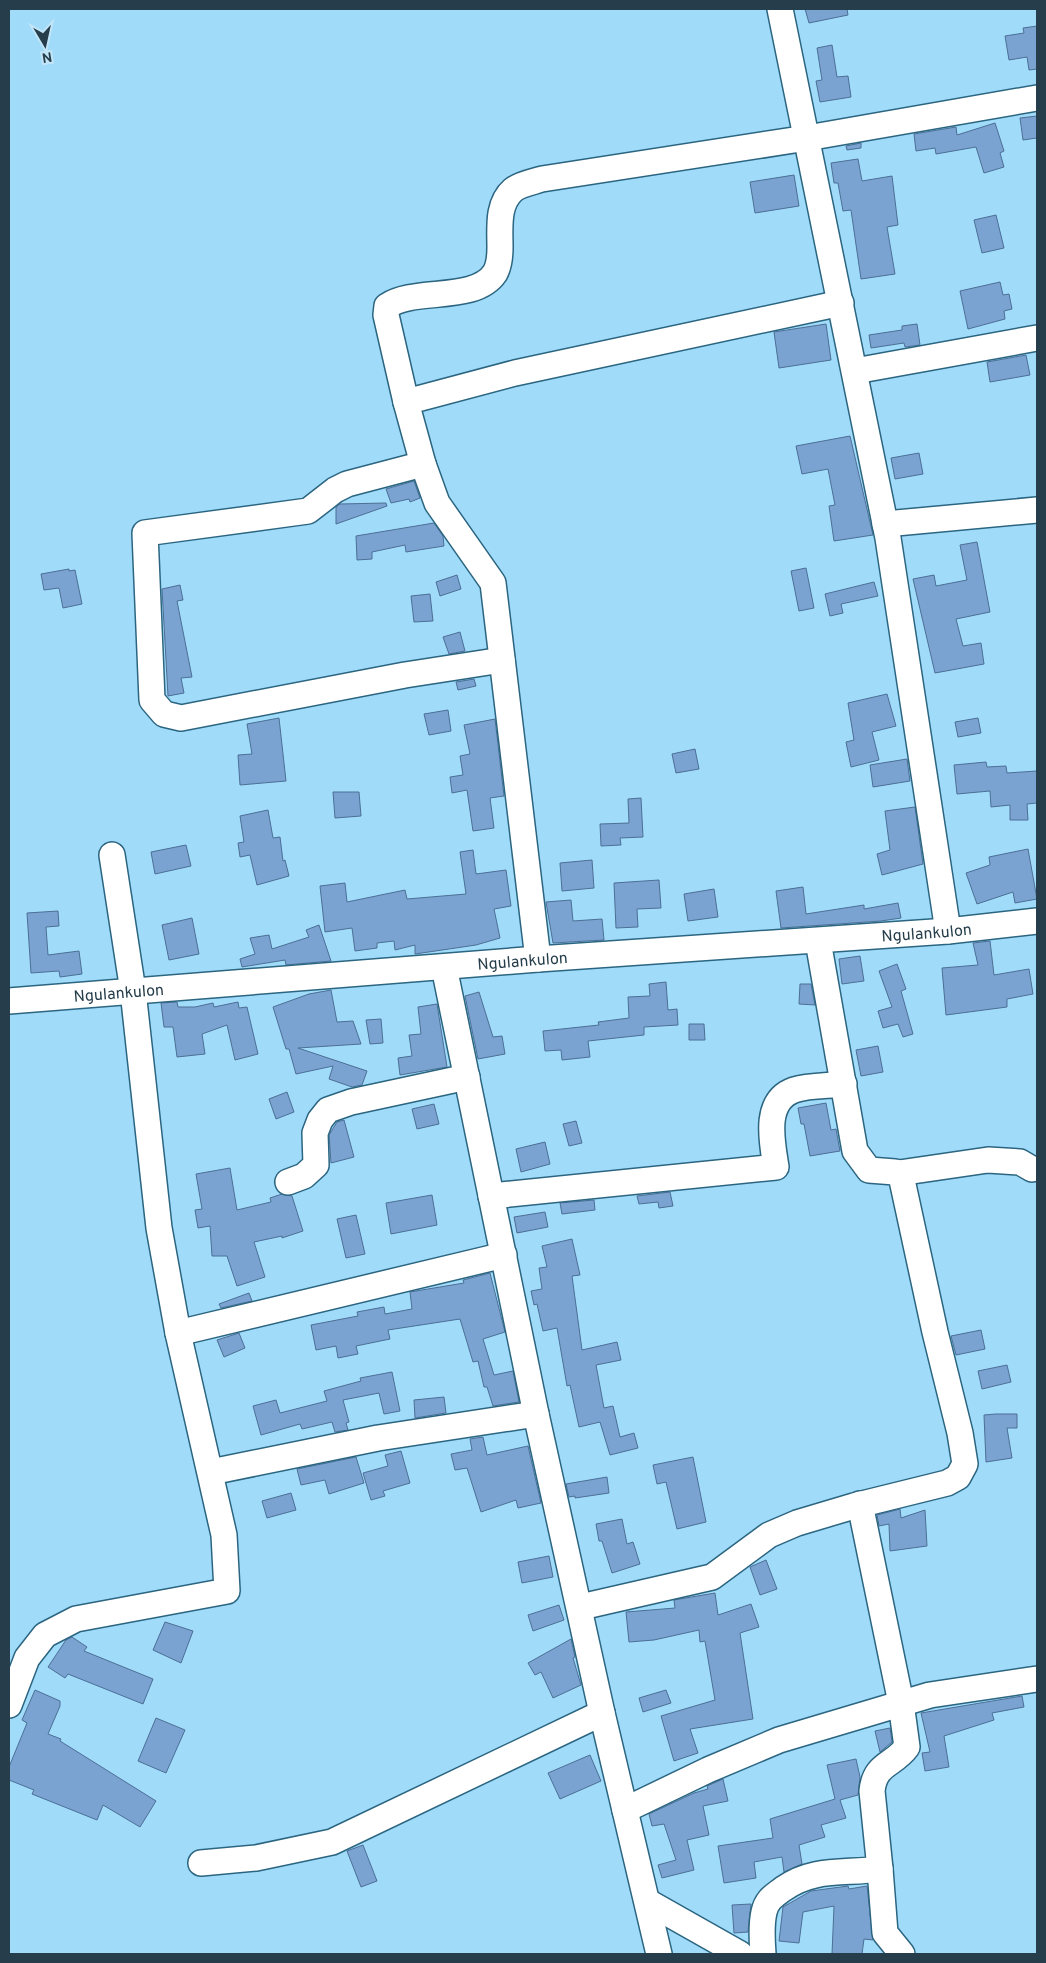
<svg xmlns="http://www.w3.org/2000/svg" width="1046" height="1963" font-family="Overpass,sans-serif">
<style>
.building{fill:#7aa3d1;stroke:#4c6f96}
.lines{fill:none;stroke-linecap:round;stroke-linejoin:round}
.minor-casing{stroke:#2b6580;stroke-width:28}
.minor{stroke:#fff;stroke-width:25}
.labels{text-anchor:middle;stroke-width:4;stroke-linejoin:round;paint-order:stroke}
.street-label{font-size:16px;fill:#263e4b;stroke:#c2e5f8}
</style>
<rect width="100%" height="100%" fill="#a0dbfa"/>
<path class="building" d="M805,9H847L848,15L809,23Z
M1037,26V69L1029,70L1027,57L1009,60L1005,36L1024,33L1023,28Z
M832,45L837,77L848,76L851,97L820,102L816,81L822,80L817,48Z
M1037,116V138L1023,140L1020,118Z
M995,123L1004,151L1000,153L1004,167L984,173L976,147L936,154L935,148L916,151L914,134L956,127L957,135Z
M861,143V148L847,150L846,146Z
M858,159L862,181L892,176L898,225L887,227L895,274L861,279L851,210L843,211L838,183H834L831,163Z
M794,175L799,206L755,213L750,182Z
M996,215L1004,248L982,253L974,220Z
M1000,282L1003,295L1009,294L1012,309L1004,311L1005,319L968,329L960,291Z
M826,324L831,360L779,368L774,332Z
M917,324L920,345L905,347L904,343L871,348L869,335L902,330V326Z
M1026,355L1030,375L990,382L987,362Z
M850,436L873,535L834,541L829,506L835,505L828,469L802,474L796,446Z
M919,453L923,474L895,479L891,458Z
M414,481L420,498L410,502L409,499L391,503L386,489Z
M386,503L387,506L336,524V507L340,504Z
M434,523L443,536L444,546L406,552L405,545L372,552V559L357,560L356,536Z
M977,542L990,612L956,619L963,646L981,643L984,664L935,673L913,579L934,575L936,586L967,580L960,545Z
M806,568L814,608L799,611L791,571Z
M69,569V571L75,570L82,604L63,608L59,588L44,590L41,574Z
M457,575L461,589L440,596L436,582Z
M874,582L878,596L841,604L843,613L830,616L825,594Z
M180,585L183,600L177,601L192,677L181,678L184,693L168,696L162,589Z
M430,594L433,621L414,622L411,596Z
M460,632L465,651L449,654L443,637Z
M474,679L476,686L458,690L456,682Z
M887,694L896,726L872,732L879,760L851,767L846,742L854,740L848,703Z
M448,710L451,731L429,735L424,714Z
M279,718L286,781L240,785L238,755L252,754L247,724Z
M978,718L981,733L958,737L955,722Z
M495,719L504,796L490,798L494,828L473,831L467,790L452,793L450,777L463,775L460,756L470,754L464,725Z
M695,749L699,769L676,773L672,754Z
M907,759L910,781L873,787L870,765Z
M986,762L987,767L1006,766L1007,773L1037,771V803L1027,804L1028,820H1010V805L991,807L990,791L957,794L954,765Z
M333,792H359L361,816L335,818Z
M641,798L643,837L620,838L621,845L601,846L600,824L629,823L628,799Z
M915,807L923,864L882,875L877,854L890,850L885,811Z
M268,810L273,838L280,837L283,861L285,860L289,876L257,885L250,855L240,857L238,843L244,842L240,816Z
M186,845L191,866L155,874L151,852Z
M1028,849L1037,899L1015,903L1013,892L977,904L966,873L990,865L989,857Z
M473,850L476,874L506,870L511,906L494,909L500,938L476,945L415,954V945L395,950L394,941L377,943V948L355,951L352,928L325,932L320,886L345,883L347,902L405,890L407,899L466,894L460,852Z
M592,860L594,888L562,891L560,863Z
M659,880L661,908L637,909L638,927L616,928L614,883Z
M803,887L806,914L864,905V909L898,903L901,918L881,921L781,928L776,891Z
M714,889L718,917L688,921L684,894Z
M571,900L573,921L602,919L604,940L553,943L546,902Z
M58,911L59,926L46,927L48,955L79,951L82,974L60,977L59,971L31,973L27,913Z
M192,918L199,954L169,960L162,925Z
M319,925L331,961L286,965L285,960L242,967L240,959L255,954L250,938L269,935L272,949L309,937L306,930Z
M990,941L994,975L1029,969L1033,994L1007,999V1007L946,1015L942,968L978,965L973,943Z
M860,956L864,981L842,984L839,959Z
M897,964L906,989L901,991L913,1034L903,1037L898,1024L883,1028L878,1011L892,1007L879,971Z
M666,982L668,1010L677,1009L678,1025L644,1027V1035L588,1041L590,1057L562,1060L561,1050L545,1051L543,1031L599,1025L598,1022L629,1018L628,997L650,996L649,984Z
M800,984H811L815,1005L799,1004Z
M331,990L337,1022L353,1021L361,1044L298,1048L367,1071L362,1085L352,1087L329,1079L333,1066L296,1074L289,1049H286L273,1007L309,994Z
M479,992L493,1037L502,1036L505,1054L478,1059L465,996Z
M177,1002L178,1007H195L213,1003L214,1007L238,1002L239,1008L247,1007L258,1054L235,1060L227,1025L202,1034L205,1054L177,1057L173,1027H164L161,1003Z
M437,1004L447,1067L400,1075L398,1058L412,1056L409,1035L421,1034L418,1007Z
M381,1019L383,1043L370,1044L366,1020Z
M689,1024H704L705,1040H689Z
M878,1046L883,1072L861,1076L856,1050Z
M287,1092L294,1112L276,1119L269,1099Z
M826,1103L831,1130L836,1129L840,1151L810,1156L804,1124H801L798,1108Z
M434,1104L439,1124L417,1129L412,1109Z
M344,1120L354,1157L331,1163L329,1135L337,1122Z
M576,1121L582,1143L569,1146L563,1124Z
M545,1142L550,1164L521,1172L516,1149Z
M230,1168L237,1210L271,1202L270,1198L282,1194L292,1196L303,1231L282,1238V1236L254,1242L265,1277L237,1286L227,1256H212L210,1226L198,1228L195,1210L202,1209L196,1174Z
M670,1192L673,1206L659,1208L658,1202L639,1204L637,1196Z
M432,1195L437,1225L391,1234L386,1203Z
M594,1200L595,1210L562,1214L560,1203Z
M545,1212L548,1227L517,1233L514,1217Z
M356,1215L365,1254L346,1258L337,1219Z
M572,1239L580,1275L572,1276L582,1350L617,1342L621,1360L596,1365L604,1408L613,1406L620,1437L634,1433L638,1448L610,1455L600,1422L579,1427L570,1385L567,1386L557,1328L543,1331L537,1304L534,1305L531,1291L542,1289L539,1268L547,1267L542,1246Z
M490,1273L505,1332L483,1339L494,1375L513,1371L519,1402L493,1406L487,1387H484L478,1361L473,1362L460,1319L388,1330L390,1339L356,1346L358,1354L338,1358L336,1346L316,1350L311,1325L358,1316L357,1312L384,1307L385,1314L412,1309L410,1292L464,1283L463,1280Z
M249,1293L252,1301L221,1308L219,1304Z
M981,1330L985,1349L956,1355L951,1336Z
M239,1333L245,1348L224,1357L217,1340Z
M1007,1365L1011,1382L982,1389L978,1371Z
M392,1372L400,1411L384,1414L379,1393L343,1400L349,1422L346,1423L348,1430L335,1432L332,1422L302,1429L300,1424L261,1435L253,1406L276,1400L280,1413L327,1401L324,1391L361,1381L360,1378Z
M444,1397L446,1413L415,1418L414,1400Z
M996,1414H1017V1428H1007L1012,1458L986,1462L984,1415Z
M483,1437L487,1455L528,1446L541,1503L518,1508L516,1500L481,1512L467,1468L455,1470L451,1454L472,1450L470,1439Z
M401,1451L410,1483L383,1491L385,1496L371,1500L363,1473L388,1466L385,1455Z
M356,1457L364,1483L329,1494L325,1480L301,1485L297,1469Z
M693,1457L706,1522L677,1529L666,1482L657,1484L653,1465Z
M607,1477L609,1493L575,1498V1496L569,1497L566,1484Z
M291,1493L296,1510L267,1518L262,1501Z
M900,1509L901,1518L925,1510L927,1546L890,1551L889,1524L879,1526L877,1515Z
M622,1519L627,1544L633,1542L640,1564L612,1573L602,1541H599L596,1524Z
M549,1556L553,1577L522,1583L518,1562Z
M766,1560L777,1589L760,1595L750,1567Z
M715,1593L718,1615L751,1604L759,1627L740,1633L753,1719L690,1729L698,1753L674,1761L661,1716L715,1700L705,1641L700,1642L699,1630L654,1640L629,1642L626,1612L675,1608L674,1600Z
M559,1605L564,1620L533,1631L528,1615Z
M165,1622L193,1631L181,1663L153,1650Z
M72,1637L87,1647L84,1651L153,1679L143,1704L68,1674L65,1678L48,1667L66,1640Z
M571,1639L575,1657L573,1658L581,1685L553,1698L541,1672L535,1675L528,1663Z
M35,1690L60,1701V1706L48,1734L61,1739L60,1741L156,1801L140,1827L103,1805L97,1820L32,1794L34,1790L9,1780V1767L27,1723L22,1720Z
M666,1690L671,1703L643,1712L639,1698Z
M1022,1696L1024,1707L992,1713L994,1720L944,1736L949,1767L925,1771L922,1753L930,1752L921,1713Z
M156,1718L185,1730L166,1773L138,1761Z
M890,1728L892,1742L880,1752L875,1731Z
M590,1755L601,1781L560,1799L548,1773Z
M856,1759L860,1777L858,1795L840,1800L846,1818L821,1825L825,1837L799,1845L802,1864L784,1872L782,1857L754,1862L756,1878L724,1883L718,1846L773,1838L770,1819L835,1799L827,1765Z
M723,1779L728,1801L703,1806L709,1835L687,1840L694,1870L662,1878L658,1865L676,1860L664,1824L652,1826L649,1814L694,1793L708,1789L707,1786Z
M363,1845L377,1881L361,1887L347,1851Z
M848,1886L849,1889L867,1886L873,1940L864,1939L862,1954H832L834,1906L803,1912L799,1943L779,1941L783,1907L811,1891Z
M751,1904L748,1932L734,1933L732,1905Z"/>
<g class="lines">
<defs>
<g id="minor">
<path d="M780,9L888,538L948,931"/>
<path d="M855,371L1037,338"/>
<path d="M406,402L386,315L387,306C415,287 475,303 495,273C499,266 500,256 500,247C500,228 497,204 513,190C520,184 533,182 542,179L807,138L1037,98"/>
<path d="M423,464L347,484L335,490L308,511L145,533L152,700L164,714L181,718L405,675L502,660"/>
<path d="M885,524L1037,510"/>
<path d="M538,959L493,583L437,503L423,464L406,402L515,373L841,303"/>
<path d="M444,967L536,1414L602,1713L659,1954"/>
<path id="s1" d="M9,1001L538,959L948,931L1037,921"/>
<path d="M899,1173L988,1160L1020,1162L1032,1169"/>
<path d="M288,1182L304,1176L316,1165L315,1133L320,1120L328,1110L351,1102L467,1077"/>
<path d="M491,1196L776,1167C772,1142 763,1101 794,1090C809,1085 829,1086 844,1084"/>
<path d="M178,1333L504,1255"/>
<path d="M211,1472L378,1438L536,1414"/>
<path d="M581,1607L712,1577L769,1535L797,1523L854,1506L947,1483L958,1477L965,1464L960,1433L935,1332L902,1180L899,1173L895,1172L869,1170L855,1151L818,941"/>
<path d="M9,1705L27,1658L45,1635L76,1619L227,1591L224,1535L178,1333L159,1228L133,991L112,855"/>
<path d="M625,1810L708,1770L779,1740L930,1695L1037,1679"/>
<path d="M201,1863L256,1858L332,1842L602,1713"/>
<path d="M880,1869L885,1933L902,1954"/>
<path d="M648,1902L740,1954"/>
<path d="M763,1954C762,1941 761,1925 764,1912C767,1899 774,1896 783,1889C814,1867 844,1874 880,1869L872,1791C875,1763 893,1766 907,1747L901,1703L860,1504"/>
</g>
</defs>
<use href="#minor" class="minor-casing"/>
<use href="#minor" class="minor"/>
</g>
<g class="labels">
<g class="street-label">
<text dy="6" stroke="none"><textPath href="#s1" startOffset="920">Ngulankulon</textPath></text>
<text dy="6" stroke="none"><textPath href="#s1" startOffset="515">Ngulankulon</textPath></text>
<text dy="6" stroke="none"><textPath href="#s1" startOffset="110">Ngulankulon</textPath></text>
</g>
</g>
<rect width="1046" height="1963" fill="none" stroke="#263e4b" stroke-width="20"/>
<g transform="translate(45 45) rotate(171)" stroke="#c2e5f8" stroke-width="4" paint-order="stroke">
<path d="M0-4L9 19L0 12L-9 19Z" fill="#263e4b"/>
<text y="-8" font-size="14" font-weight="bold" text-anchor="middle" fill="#263e4b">N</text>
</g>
</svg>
